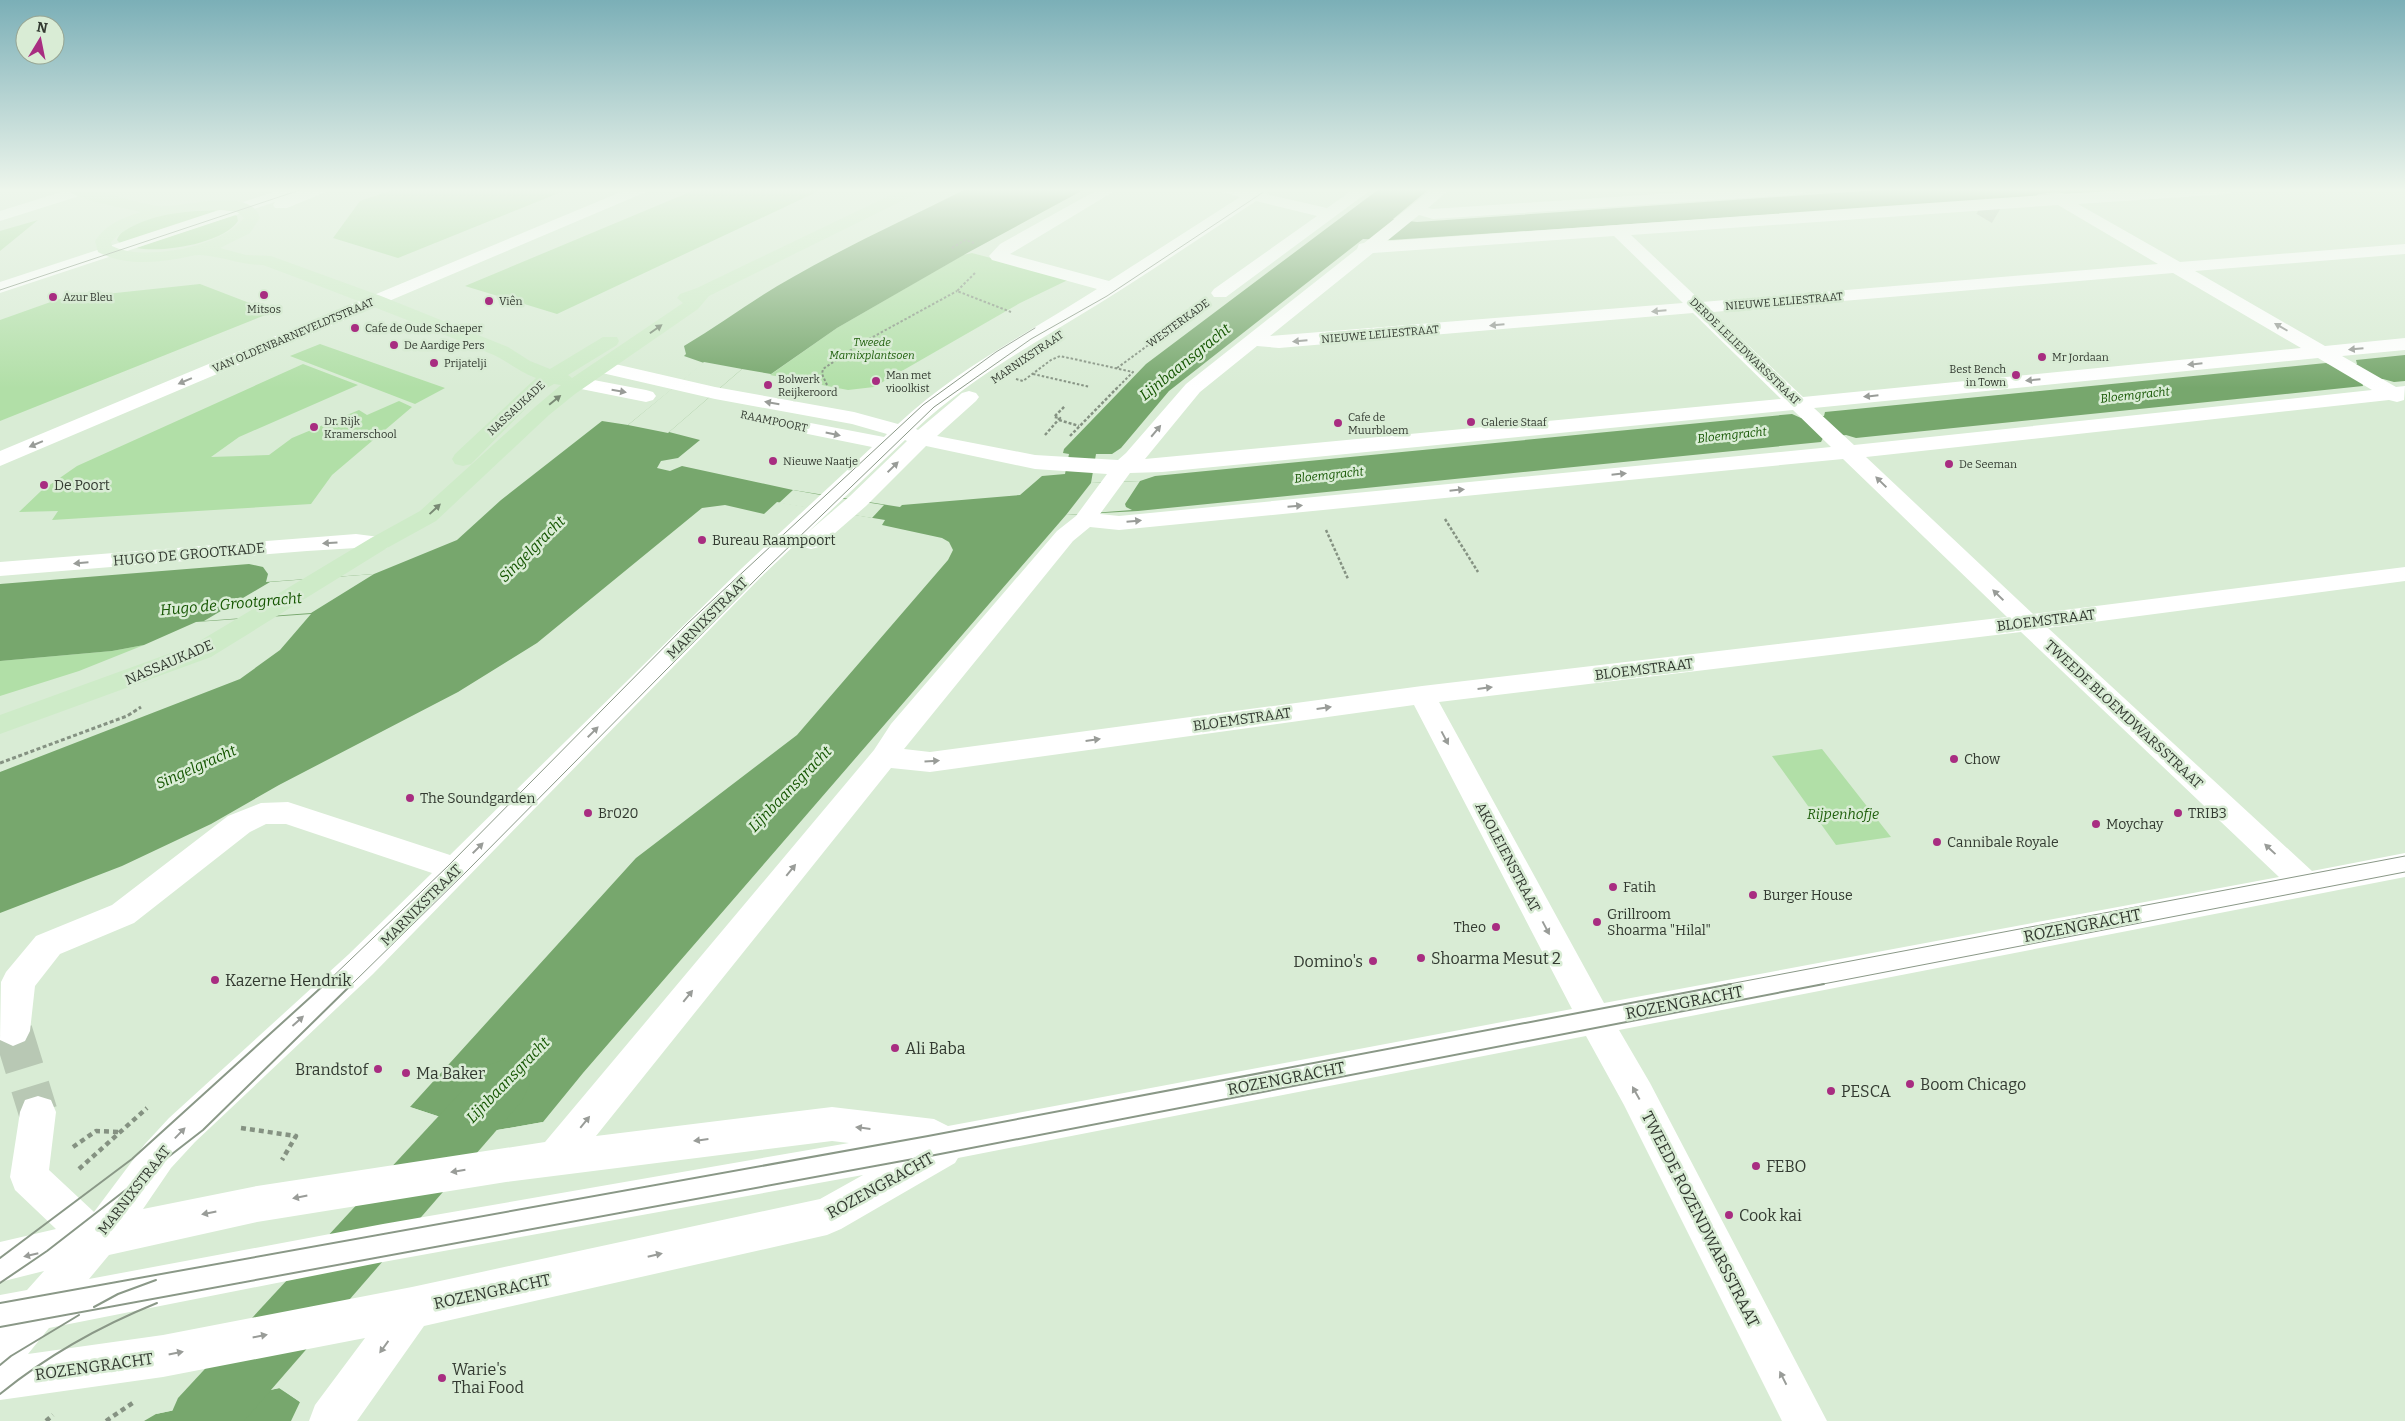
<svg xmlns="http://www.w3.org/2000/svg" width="2405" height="1421" font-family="Bitter,serif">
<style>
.green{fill:#b1dfa7}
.water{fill:#77a76d}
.pier{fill:#d9ecd5}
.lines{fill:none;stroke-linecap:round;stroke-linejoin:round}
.canal{fill:#77a76d;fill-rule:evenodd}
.minor-tunnel-far1{stroke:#b8c8b4;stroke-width:18;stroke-dasharray:18 9;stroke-linecap:butt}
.minor-tunnel{stroke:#b8c8b4;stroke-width:39;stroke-dasharray:39 19;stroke-linecap:butt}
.path-far3{stroke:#859282;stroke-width:2;stroke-dasharray:2.5 2;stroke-linecap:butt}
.path-far2{stroke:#859282;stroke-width:2.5;stroke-dasharray:3 2;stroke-linecap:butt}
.path-far1{stroke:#859282;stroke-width:3;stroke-dasharray:4 2.5;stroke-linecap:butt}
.path{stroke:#859282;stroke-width:4.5;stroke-dasharray:5 4;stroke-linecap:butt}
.minor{fill:#fff;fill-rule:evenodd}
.major{fill:#ceebc8;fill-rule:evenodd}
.tram-far1{stroke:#8a9887;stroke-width:1}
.tram{stroke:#8a9887;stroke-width:2}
.oneway{fill:#999c98}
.oneway2{fill:#798a75}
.poi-dot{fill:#a82d81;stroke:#d9ecd5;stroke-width:2}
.labels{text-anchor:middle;stroke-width:5;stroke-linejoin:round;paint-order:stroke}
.far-poi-label{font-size:11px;fill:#333a31;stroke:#d9ecd5;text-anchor:start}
.far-street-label{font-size:11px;fill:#333a31;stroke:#d9ecd5}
.far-park-label{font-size:11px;font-style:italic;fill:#1e5e0b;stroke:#d9ecd5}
.far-water-label{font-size:12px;font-style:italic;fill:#145500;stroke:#d9ecd5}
.poi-label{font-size:14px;fill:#333a31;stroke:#d9ecd5;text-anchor:start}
.street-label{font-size:14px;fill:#333a31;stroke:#d9ecd5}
.park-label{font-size:14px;font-style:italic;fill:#1e5e0b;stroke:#d9ecd5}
.water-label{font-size:15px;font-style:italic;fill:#145500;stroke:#d9ecd5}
.near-street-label{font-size:16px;fill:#333a31;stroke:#d9ecd5}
.near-poi-label{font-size:16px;fill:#333a31;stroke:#d9ecd5;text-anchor:start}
</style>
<rect width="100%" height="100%" fill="#d9ecd5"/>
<path class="green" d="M395,189H569L398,258L333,238L360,201Z
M697,189H823L557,314L465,286Z
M214,210L219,211L120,243L117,240C128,213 190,211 214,210Z
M234,215L237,216L238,221C222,244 162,253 136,248Z
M38,220L0,251V231Z
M972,253L1070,279L1020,303L874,387L848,390L770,375L837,328L963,255Z
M200,284L273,312L0,421V320L59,299Z
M320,344L445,388L415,404L290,356Z
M303,364L358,385L239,437L211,457L269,455L292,438L359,410L367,415L399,401L412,407L332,475L311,504L52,520L58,511L19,512L41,491L77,466Z
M144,645L79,671L0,696V661L112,651Z
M1822,749L1891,837L1836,845L1772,756Z"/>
<path class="water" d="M966,189H1085L969,252L837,328L771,374L742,369L669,432L700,440L678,458L661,461L657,468L670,471L682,466L793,490L900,507L902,505L1020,495L1042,476L1065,474L1069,454L1063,453L1064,449L1146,364L1379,189H1429L1393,219L1417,222L1893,189H2141L2066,194L2058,192L2038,194L2036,197L1391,240L1363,239L1169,391L1121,448L1112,454H1096L1091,483L1140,481L1155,476L1792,414L1801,418L1824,416L1825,412L2326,363L2336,366L2357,364L2356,360L2405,355V381L2394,382L2383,379L2362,381L2363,386L1856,438L1846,435L1823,438L1821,442L1138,511L1066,515L583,1073L543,1122L486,1132L410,1107L636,858L797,735L948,560L953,550L949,542L942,538L882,525L885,520L777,502L764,514L725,505L702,508L537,643L458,692L279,785L211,824L122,866L0,913V772L240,679L280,650L311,614L196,622L144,645L112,651L0,661V584L249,564L263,567L268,574L266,582L374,574L457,540L501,500L602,421L628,425L704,363L684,356L686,354L684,346C721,324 755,298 793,277C849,245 908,218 966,189Z
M280,1388L300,1402L291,1421H144L156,1414Z"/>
<path class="pier" d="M704,362L742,369L668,433L628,425Z
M1140,481L1125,504L1126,507L1132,510L1066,515L1091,483Z
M793,490L832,497L884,505L872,518L779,503Z
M374,574L311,613L204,621L270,582Z
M410,1107L486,1132L543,1122L540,1125L486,1134L408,1109Z
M279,1385L302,1400L300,1402L279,1388L156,1414L158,1411Z"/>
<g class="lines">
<path class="canal" d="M503,1060L522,1067L530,1084L522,1101L244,1421H168L178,1398L484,1067Z"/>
<path class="minor-tunnel-far1" d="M1981,206L2003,219"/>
<path class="minor-tunnel" d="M13,1031L38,1112"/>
<path class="path-far3" d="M952,248L965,240L974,243
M975,273L957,291L1011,312
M1117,368L1199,308
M1033,374L1090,387
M1016,379L1023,381L1051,360L1060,356L1133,372L1116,389
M827,385L822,374L823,369L860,344L957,291"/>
<path class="path-far2" d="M1059,420L1079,426
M1045,435L1060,418L1054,417L1065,406
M1070,436L1117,388
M1445,519L1478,572
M1326,530L1348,579"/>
<path class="path-far1" d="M0,763L127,716L141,707"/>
<path class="path" d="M241,1128L296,1136L282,1160
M73,1147L96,1131L120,1132
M79,1169L147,1108
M46,1421L53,1415
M106,1421L134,1402"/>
<path class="minor" d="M71,189H87L89,191L86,194L0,221V211Z
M283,189H329L326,192L287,208H275L273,205L275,202L0,293V282Z
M628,189H649L646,192L0,466V451Z
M1099,189H1118L1010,254L1109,281L1240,197L1222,192L1219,189H1271L1266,194L1327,208L1354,189H1372L1226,297H1214L1211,293L1214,289L1317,216L1256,201C1204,235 1153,270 1100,303C1037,342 970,378 916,429L918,430L962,393L969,391L976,393L979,397L976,401L937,436L1035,455L1118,460L1126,453L1186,384L1357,249L1359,244L1364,243L1432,189H1450L1428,208L1433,209L1733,189H1810L1802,194L1433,219L1419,215L1387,241L2058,194L2161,189H2237L2229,194L2078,204L2180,262L2405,244V254L2195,271L2325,346L2405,338V350L2342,356L2396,387L2405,386L2404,400L2397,402L2389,400L1866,457L2033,614L2405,567V581L2048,628L2312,871L2405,853V877L1619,1030L1650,1083L1827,1421H1782L1624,1105L1586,1036L958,1158L955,1163L841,1229L827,1235L424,1326L357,1421H309L315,1405L365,1338L163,1377L0,1400V1295L27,1290L44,1271L0,1282V1242L56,1229L15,1190L10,1177L20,1112L25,1100L38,1096L51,1100L56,1112L49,1170L94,1212L145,1144L169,1118L349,954L432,873L286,824H266L250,832L134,923L60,954L35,986L30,1031L25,1041L13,1046L0,1040L1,982L6,972L36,936L112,905L228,816L261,803L288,802L450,855L742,568L872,447L793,431L790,427L793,423L800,421L884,437L887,434L852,424L715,399L602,373L595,371L592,367L595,363L602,361L715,387L854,412L898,424C958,368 1030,332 1097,289L992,260L989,256L1000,244ZM2058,205L2158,264L1702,302L1631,235ZM1614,236L1683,303L1270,336L1373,253ZM2173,273L2301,348L1803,397L1713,312ZM1693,313L1781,399L1145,459L1200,392L1257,346L1279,348ZM2318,358L2372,390L1854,445L1814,408ZM1793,410L1831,447L1119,516L1100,514L1130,473L1162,472ZM905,440L907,441L850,496L806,534ZM926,446L1035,469L1107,474L1076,516L1057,531L891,724L874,750L545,1142L257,1186L143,1209L171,1168L195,1142L373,974L760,578L802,538L799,542L803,547L811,549L819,547L866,506ZM1843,459L2007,617L1422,686L930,752L904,749L1073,541L1090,527L1119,530ZM2021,632L2279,877L1604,1003L1439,702ZM1414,705L1572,1009L948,1126L934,1119L832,1107L596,1136L891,768L930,772ZM832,1141L849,1143L383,1224L89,1279L109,1255L257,1222L506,1182ZM863,1175L820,1199L412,1287L163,1335L28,1354L49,1328L383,1262Z
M578,377L646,390L653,392L656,396L653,400L646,402L571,387L568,383L571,379Z
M356,534L387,538L391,543L387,548L379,550L356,548L307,551L0,576V562Z"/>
<path class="major" d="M67,189C75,189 83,188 91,189C113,194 135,203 158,206C180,209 251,185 260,218L250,233L220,248L246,255L271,256L381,296L508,347L530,361L550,369L603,337H617L619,341L617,345L568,375L572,378L683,303L677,298L680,294L697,288L903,189H923L920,192L709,296L698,309L575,394L549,415L436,521L387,548L211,657L0,734V715L193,645L371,538L420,511L535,407L561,385L554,384L545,389L471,464L463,466L455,464L452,459L455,454L536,378C519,372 505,359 489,353C414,322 339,293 263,265C241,265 221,256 199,255C192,255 184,258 176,259C149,263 123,265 98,252L95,241C105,225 123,217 141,212C126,208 76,201 67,189ZM222,210L237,212L244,218C222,247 144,262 112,246L111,242C140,213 184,211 222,210Z"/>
<path class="tram-far1" d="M0,290L303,189
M324,985L448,866L688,623L923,405L996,352L1035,328
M351,985L468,870L768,567L934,407L1031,339L1107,296L1268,189
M1724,985L2405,856
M1818,985L2405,872"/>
<path class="tram" d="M0,1258L132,1159L325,984
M0,1283L47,1251L203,1130L352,984
M0,1303L928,1136L1731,984
M94,1307L118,1294L156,1280
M0,1327L935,1155L1824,984
M0,1365L11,1356L79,1315
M0,1394C48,1355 100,1326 157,1303"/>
</g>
<defs><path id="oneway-solid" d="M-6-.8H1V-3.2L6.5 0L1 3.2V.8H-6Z" transform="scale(1.25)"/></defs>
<g class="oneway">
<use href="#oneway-solid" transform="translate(1659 311) rotate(175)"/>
<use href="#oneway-solid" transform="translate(1497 325) rotate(175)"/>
<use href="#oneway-solid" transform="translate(2281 327) rotate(-150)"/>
<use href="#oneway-solid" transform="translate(1300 341) rotate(175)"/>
<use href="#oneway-solid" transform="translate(2356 349) rotate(175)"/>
<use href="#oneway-solid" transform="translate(2195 364) rotate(174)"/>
<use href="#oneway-solid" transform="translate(2033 380) rotate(174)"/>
<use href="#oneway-solid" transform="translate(185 381) rotate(157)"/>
<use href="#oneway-solid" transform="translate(619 391) rotate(10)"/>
<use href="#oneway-solid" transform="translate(1871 396) rotate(174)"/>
<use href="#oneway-solid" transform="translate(772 403) rotate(-170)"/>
<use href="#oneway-solid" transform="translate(1156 431) rotate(-50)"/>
<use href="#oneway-solid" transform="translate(833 434) rotate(12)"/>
<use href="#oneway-solid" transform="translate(36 444) rotate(157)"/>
<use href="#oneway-solid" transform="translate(893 467) rotate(-44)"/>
<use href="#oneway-solid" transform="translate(1619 474) rotate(-6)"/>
<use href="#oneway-solid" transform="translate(1881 482) rotate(-136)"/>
<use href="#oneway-solid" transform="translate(1457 490) rotate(-6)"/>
<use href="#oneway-solid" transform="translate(1295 506) rotate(-5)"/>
<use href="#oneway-solid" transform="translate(1134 521) rotate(-5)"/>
<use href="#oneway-solid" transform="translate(330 543) rotate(176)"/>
<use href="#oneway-solid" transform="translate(81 563) rotate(175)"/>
<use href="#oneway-solid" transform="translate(1998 595) rotate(-136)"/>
<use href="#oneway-solid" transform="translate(1485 688) rotate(-7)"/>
<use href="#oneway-solid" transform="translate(1324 708) rotate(-8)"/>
<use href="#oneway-solid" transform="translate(593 732) rotate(-45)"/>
<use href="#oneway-solid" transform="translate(1445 738) rotate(62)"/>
<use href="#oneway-solid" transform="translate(1093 740) rotate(-8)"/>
<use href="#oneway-solid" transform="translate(932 761) rotate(-3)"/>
<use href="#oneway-solid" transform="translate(478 848) rotate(-45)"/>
<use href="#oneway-solid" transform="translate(2270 849) rotate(-137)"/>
<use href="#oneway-solid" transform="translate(791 870) rotate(-51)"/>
<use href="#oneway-solid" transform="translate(1546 928) rotate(62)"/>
<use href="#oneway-solid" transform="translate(688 996) rotate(-51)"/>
<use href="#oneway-solid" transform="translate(298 1021) rotate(-42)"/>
<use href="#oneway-solid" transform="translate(1636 1093) rotate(-119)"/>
<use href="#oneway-solid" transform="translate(585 1122) rotate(-51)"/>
<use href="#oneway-solid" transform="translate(863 1128) rotate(-173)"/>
<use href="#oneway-solid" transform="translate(180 1133) rotate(-46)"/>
<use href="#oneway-solid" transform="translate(701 1140) rotate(173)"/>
<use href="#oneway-solid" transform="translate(458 1171) rotate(171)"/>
<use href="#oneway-solid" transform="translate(300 1197) rotate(169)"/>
<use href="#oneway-solid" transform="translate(209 1213) rotate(169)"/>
<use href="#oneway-solid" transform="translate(31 1255) rotate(167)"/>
<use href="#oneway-solid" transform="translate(655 1255) rotate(-13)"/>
<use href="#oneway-solid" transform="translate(260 1336) rotate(-11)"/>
<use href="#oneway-solid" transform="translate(384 1347) rotate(126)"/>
<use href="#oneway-solid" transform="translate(176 1353) rotate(-11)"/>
<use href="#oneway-solid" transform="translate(1783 1378) rotate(-117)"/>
</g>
<g class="oneway2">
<use href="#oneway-solid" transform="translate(656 329) rotate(-35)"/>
<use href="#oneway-solid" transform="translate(555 400) rotate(-39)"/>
<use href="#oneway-solid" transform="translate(435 509) rotate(-43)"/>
</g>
<linearGradient id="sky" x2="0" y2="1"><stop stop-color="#7bafb7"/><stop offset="0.49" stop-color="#eef6ec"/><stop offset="1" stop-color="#eef6ec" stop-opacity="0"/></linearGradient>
<rect width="2405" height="388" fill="url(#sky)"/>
<g class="poi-dot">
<circle cx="264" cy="295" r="5"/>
<circle cx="53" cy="297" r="5"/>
<circle cx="489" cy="301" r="5"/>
<circle cx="355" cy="328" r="5"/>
<circle cx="394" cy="345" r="5"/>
<circle cx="2042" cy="357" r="5"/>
<circle cx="434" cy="363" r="5"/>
<circle cx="2016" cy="375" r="5"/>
<circle cx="876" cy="381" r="5"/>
<circle cx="768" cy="385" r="5"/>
<circle cx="1471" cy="422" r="5"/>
<circle cx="1338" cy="423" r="5"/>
<circle cx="314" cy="427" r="5"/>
<circle cx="773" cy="461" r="5"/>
<circle cx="1949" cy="464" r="5"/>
<circle cx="44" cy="485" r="5"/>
<circle cx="702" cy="540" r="5"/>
<circle cx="1954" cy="759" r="5"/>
<circle cx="410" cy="798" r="5"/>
<circle cx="588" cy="813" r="5"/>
<circle cx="2178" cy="813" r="5"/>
<circle cx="2096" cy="824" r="5"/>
<circle cx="1937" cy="842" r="5"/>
<circle cx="1613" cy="887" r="5"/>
<circle cx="1753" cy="895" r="5"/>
<circle cx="1597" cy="922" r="5"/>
<circle cx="1496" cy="927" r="5"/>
<circle cx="1421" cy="958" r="5"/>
<circle cx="1373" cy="961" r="5"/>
<circle cx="215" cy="980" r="5"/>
<circle cx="895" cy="1048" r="5"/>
<circle cx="378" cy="1069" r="5"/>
<circle cx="406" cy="1073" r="5"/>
<circle cx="1910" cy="1084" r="5"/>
<circle cx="1831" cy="1091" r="5"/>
<circle cx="1756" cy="1166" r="5"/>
<circle cx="1729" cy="1215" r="5"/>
<circle cx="442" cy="1378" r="5"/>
</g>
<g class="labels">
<g class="far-poi-label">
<text x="63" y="301">Azur Bleu</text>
<text x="499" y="305">Viên</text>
<text x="264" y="313" text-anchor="middle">Mitsos</text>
<text x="365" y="332">Cafe de Oude Schaeper</text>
<text x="404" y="349">De Aardige Pers</text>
<text x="2052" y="361">Mr Jordaan</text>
<text x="444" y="367">Prijatelji</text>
<text x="2006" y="373" text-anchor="end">Best Bench<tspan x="2006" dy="13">in Town</tspan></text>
<text x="886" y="379">Man met<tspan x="886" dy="13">vioolkist</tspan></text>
<text x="778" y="383">Bolwerk<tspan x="778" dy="13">Reijkeroord</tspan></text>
<text x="1348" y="421">Cafe de<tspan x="1348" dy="13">Muurbloem</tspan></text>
<text x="324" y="425">Dr. Rijk<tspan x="324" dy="13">Kramerschool</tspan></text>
<text x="1481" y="426">Galerie Staaf</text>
<text x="783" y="465">Nieuwe Naatje</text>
<text x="1959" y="468">De Seeman</text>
</g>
<g class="far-street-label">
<text transform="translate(1784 301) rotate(-5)" y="4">NIEUWE LELIESTRAAT</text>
<text transform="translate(1178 323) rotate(-36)" y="4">WESTERKADE</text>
<text transform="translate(1380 334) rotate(-5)" y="4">NIEUWE LELIESTRAAT</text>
<text transform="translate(293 335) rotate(-23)" y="4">VAN OLDENBARNEVELDTSTRAAT</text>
<text transform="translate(1745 351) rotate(44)" y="4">DERDE LELIEDWARSSTRAAT</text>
<text transform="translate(1027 357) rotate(-34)" y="4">MARNIXSTRAAT</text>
<text transform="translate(516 408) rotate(-43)" y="4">NASSAUKADE</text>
<text transform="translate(774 421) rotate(12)" y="4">RAAMPOORT</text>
</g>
<g class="far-park-label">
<text x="872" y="346">Tweede<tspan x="872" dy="13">Marnixplantsoen</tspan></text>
</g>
<g class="far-water-label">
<text transform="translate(2135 395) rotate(-6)" y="4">Bloemgracht</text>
<text transform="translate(1732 435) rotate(-6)" y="4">Bloemgracht</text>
<text transform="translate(1329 475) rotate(-6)" y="4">Bloemgracht</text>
</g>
<g class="poi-label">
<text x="54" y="490">De Poort</text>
<text x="712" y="545">Bureau Raampoort</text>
<text x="1964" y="764">Chow</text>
<text x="420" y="803">The Soundgarden</text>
<text x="598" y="818">Br020</text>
<text x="2188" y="818">TRIB3</text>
<text x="2106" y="829">Moychay</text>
<text x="1947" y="847">Cannibale Royale</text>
<text x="1623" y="892">Fatih</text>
<text x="1763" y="900">Burger House</text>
<text x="1607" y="919">Grillroom<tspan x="1607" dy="16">Shoarma "Hilal"</tspan></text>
<text x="1486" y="932" text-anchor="end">Theo</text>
</g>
<g class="street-label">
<text transform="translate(189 554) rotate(-5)" y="5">HUGO DE GROOTKADE</text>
<text transform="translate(707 618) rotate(-45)" y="5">MARNIXSTRAAT</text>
<text transform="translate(2046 620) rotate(-7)" y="5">BLOEMSTRAAT</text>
<text transform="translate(169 662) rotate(-23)" y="5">NASSAUKADE</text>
<text transform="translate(1644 669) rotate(-7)" y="5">BLOEMSTRAAT</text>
<text transform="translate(2124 714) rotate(43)" y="5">TWEEDE BLOEMDWARSSTRAAT</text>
<text transform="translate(1242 719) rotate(-8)" y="5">BLOEMSTRAAT</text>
<text transform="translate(1508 857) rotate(62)" y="5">AKOLEIENSTRAAT</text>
<text transform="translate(421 905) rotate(-45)" y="5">MARNIXSTRAAT</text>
<text transform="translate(134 1190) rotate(-52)" y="5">MARNIXSTRAAT</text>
</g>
<g class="park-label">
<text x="1843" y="819">Rijpenhofje</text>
</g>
<g class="water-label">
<text transform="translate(1185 362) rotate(-39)" y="5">Lijnbaansgracht</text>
<text transform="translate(532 549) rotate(-45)" y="5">Singelgracht</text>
<text transform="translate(231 604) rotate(-5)" y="5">Hugo de Grootgracht</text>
<text transform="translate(196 767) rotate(-24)" y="5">Singelgracht</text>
<text transform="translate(790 789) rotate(-46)" y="5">Lijnbaansgracht</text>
<text transform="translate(508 1080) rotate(-46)" y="5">Lijnbaansgracht</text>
</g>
<g class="near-street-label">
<text transform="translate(2082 925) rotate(-11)" y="6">ROZENGRACHT</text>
<text transform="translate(1684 1002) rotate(-11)" y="6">ROZENGRACHT</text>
<text transform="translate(1286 1078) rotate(-11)" y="6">ROZENGRACHT</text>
<text transform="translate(880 1185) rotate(-29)" y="6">ROZENGRACHT</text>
<text transform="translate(1701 1219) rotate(63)" y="6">TWEEDE ROZENDWARSSTRAAT</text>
<text transform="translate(492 1291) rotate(-12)" y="6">ROZENGRACHT</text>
<text transform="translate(94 1366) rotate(-8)" y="6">ROZENGRACHT</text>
</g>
<g class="near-poi-label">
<text x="1431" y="964">Shoarma Mesut 2</text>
<text x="1363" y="967" text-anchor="end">Domino's</text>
<text x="225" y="986">Kazerne Hendrik</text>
<text x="905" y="1054">Ali Baba</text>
<text x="368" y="1075" text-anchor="end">Brandstof</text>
<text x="416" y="1079">Ma Baker</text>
<text x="1920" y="1090">Boom Chicago</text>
<text x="1841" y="1097">PESCA</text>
<text x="1766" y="1172">FEBO</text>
<text x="1739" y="1221">Cook kai</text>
<text x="452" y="1375">Warie's<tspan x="452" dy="18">Thai Food</tspan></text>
</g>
</g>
<g transform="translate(40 40) rotate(10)"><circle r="24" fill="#d9ecd5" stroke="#97a593"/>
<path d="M0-4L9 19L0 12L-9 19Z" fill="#a82d81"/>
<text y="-8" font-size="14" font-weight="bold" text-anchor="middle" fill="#333a31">N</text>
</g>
</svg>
